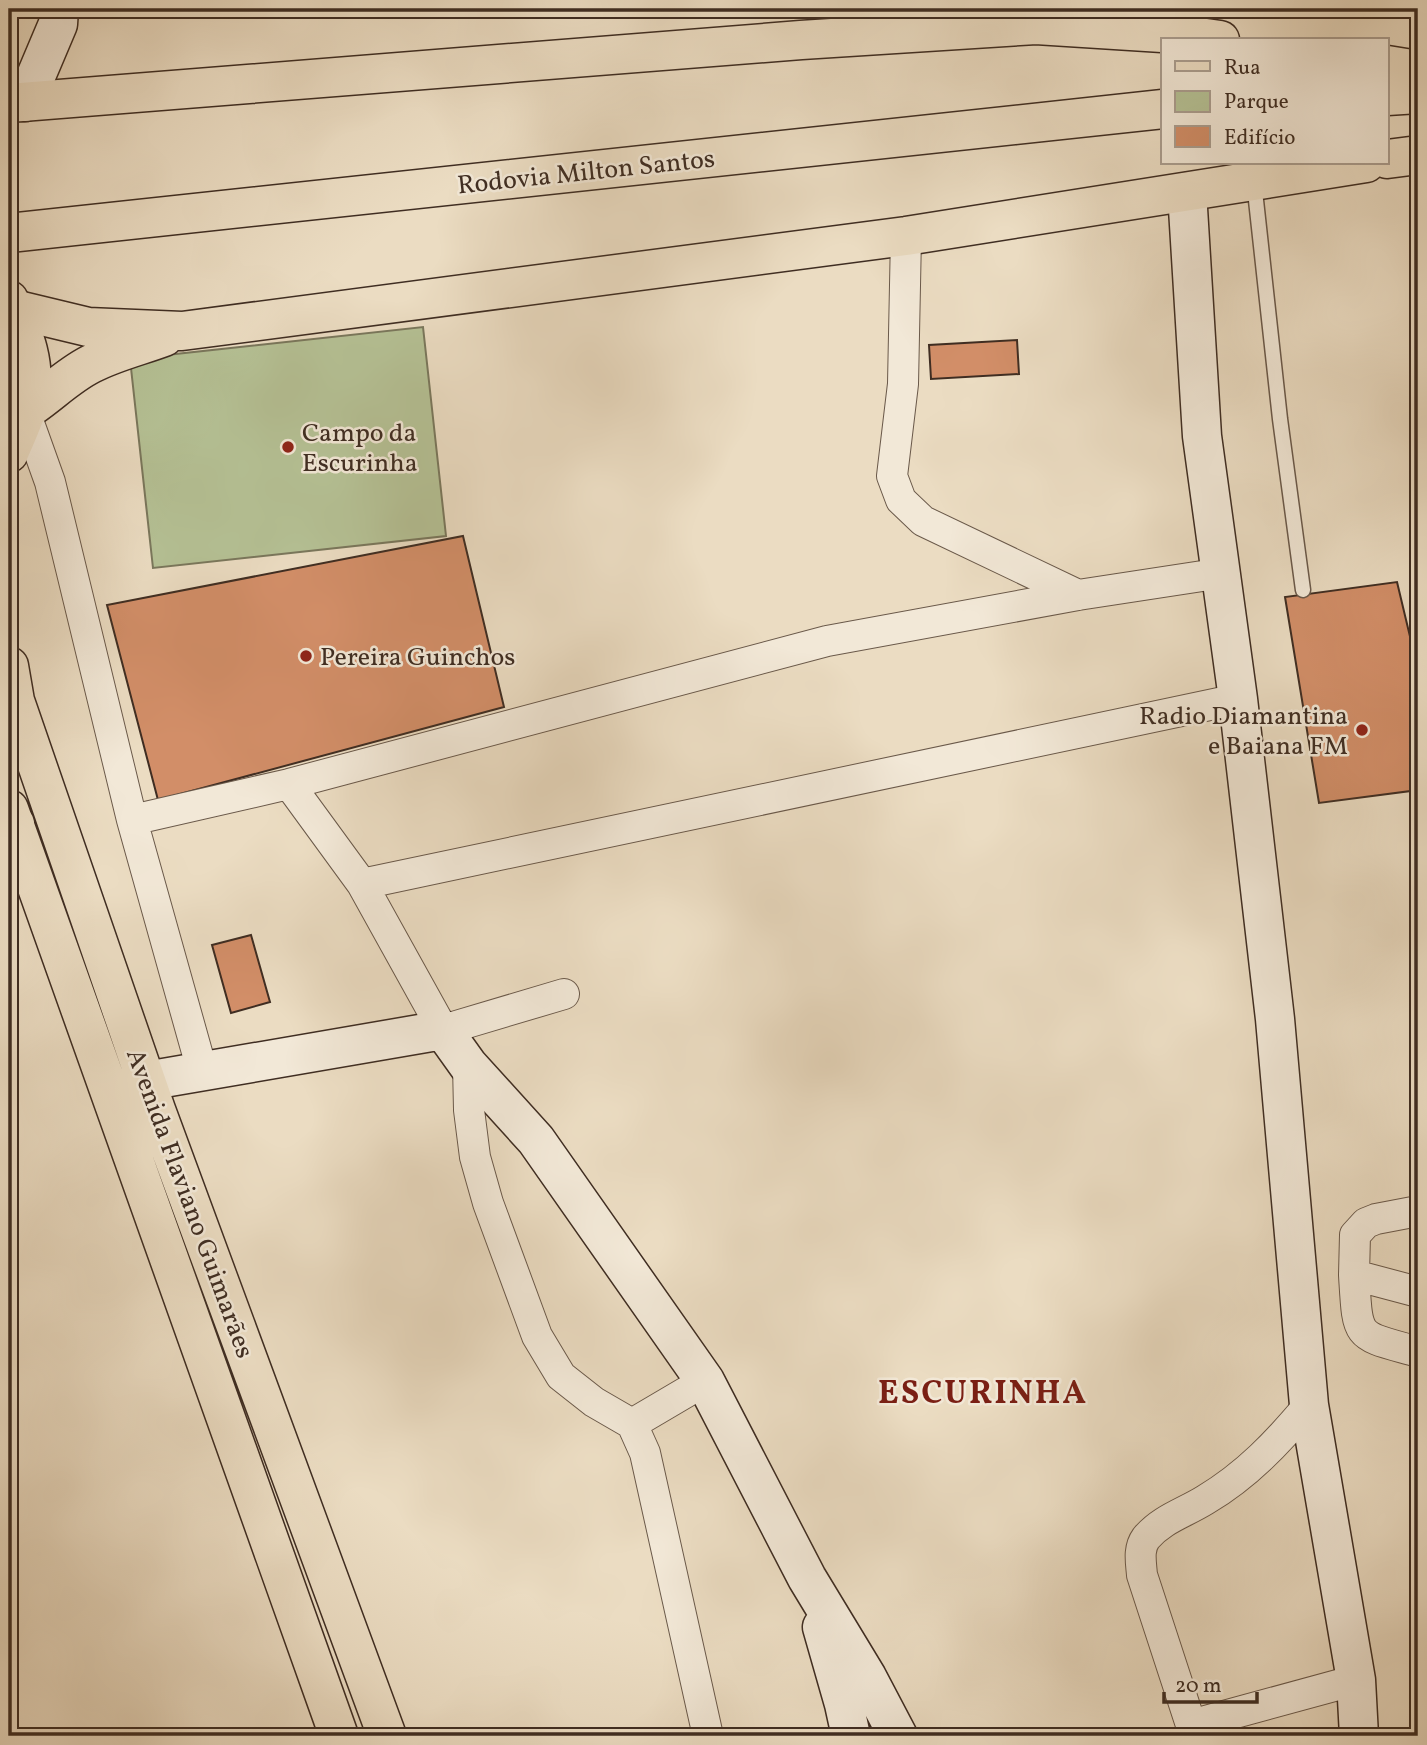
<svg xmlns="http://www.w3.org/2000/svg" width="1427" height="1745" font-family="Vollkorn,serif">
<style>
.green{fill:#b5c195;stroke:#7a775c;stroke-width:2}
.building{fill:#d28e68;stroke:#3f2d22;stroke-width:2}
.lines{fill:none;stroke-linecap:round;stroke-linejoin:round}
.lane-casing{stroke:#6a594a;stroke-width:17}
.street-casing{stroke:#6a594a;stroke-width:32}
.secondary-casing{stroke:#3f2d22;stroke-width:41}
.primary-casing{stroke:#3f2d22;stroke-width:41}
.highway-casing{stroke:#3f2d22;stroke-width:41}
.lane{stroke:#f2e8d7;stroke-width:14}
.street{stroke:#f2e8d7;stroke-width:30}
.secondary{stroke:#f2e8d7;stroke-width:38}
.primary{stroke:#ebdcc2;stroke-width:38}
.highway{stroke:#ebdcc2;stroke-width:38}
.poi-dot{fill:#8f2418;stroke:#f2e8d7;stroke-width:2.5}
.labels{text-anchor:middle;stroke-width:5;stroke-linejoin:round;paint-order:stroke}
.street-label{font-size:26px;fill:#3f2d22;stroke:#f2e8d7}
.poi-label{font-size:26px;fill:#3f2d22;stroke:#f2e8d7;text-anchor:start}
.district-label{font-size:33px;font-weight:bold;letter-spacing:2px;fill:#7a1f14;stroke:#f2e8d7}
</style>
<rect width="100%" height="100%" fill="#ebdcc2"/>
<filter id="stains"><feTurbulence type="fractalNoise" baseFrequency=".00286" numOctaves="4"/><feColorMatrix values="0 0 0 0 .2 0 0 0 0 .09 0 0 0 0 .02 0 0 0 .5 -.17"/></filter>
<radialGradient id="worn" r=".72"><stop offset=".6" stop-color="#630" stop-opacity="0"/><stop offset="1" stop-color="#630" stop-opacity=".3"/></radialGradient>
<path class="green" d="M423,327L446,536L153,568L130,359Z"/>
<path class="building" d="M1017,340L1019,374L931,379L929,345Z
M463,536L504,707L158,800L107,605Z
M1397,582L1418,670V790L1319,803L1285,597Z
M251,935L270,1002L231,1013L212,945Z"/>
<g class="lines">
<defs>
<path id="lane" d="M1254,182L1280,419L1303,590"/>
<path id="street" d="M906,236L903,384L892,476L901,500L923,521L1078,595
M25,412L50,482L132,820L202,1070
M289,784L362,884L443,1030L564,994
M132,820L289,784L827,641L1078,595L1222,573
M362,884L1238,699
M468,1065L469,1110L475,1157L488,1203L537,1336L561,1376L594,1402L632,1424L645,1453L708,1736
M1354,1275L1355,1235L1366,1223L1376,1219L1418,1211
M1418,1292L1354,1275C1358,1341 1355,1334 1418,1352
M632,1424L705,1381
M1191,1725L1356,1680
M1192,1736L1191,1725L1142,1575C1141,1562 1138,1549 1146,1538C1162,1519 1184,1513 1205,1500C1247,1475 1278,1442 1309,1405"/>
<path id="secondary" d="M25,102L58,24L59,9
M1187,192L1202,436L1238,699L1275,1019L1309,1405L1356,1680L1359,1736
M146,1081L443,1030L468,1065L536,1140L705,1381L807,1578L867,1677L898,1736
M822,1627L844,1704L851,1736"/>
<path id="primary" d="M9,300C23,332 38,365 29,401C25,419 16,436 9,453
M9,666L15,701L156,1110L387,1736
M9,809L339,1736"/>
<path id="highway" d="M1387,65L1418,70
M1387,96L1418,94
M9,103L801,40L1036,25L1178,34L1220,40
M1387,159L1418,155
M9,233L1163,109
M9,308L88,327L182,331L906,236L1366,163
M9,419C40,406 61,379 91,364C114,352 140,346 164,337
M9,816L15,824"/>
</defs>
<use href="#lane" class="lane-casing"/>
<use href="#street" class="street-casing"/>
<use href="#secondary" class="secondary-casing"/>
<use href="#primary" class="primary-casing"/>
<use href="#highway" class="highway-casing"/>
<use href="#lane" class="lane"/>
<use href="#street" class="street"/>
<use href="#secondary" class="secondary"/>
<use href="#primary" class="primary"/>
<use href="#highway" class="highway"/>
</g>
<g class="poi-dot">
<circle cx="288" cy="447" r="7"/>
<circle cx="306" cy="656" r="7"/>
<circle cx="1362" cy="730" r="7"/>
</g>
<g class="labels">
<g class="street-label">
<text transform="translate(586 171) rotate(-6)" y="9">Rodovia Milton Santos</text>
<text transform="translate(191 1203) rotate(70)" y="9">Avenida Flaviano Guimarães</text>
</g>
<g class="poi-label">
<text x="302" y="441">Campo da<tspan x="302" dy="30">Escurinha</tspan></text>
<text x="320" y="665">Pereira Guinchos</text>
<text x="1348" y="724" text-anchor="end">Radio Diamantina<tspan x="1348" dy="30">e Baiana FM</tspan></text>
</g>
<g class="district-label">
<text x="983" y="1403">ESCURINHA</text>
</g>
</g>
<rect width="1427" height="1745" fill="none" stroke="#ebdcc2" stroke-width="35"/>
<rect x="10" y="10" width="1406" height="1724" fill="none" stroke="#3f2d22" stroke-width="3.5"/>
<rect x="18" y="18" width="1392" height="1710" fill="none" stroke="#3f2d22" stroke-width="2"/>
<rect x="1161" y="38" width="228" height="126" fill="#f2e8d7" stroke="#aa9d8f" stroke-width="2"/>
<rect x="1175" y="61" width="35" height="10" fill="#ebdcc2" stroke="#aa9d8f" stroke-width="2"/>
<text x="1224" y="74" font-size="21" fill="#3f2d22">Rua</text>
<rect x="1175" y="91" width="35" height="21" fill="#b5c195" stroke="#aa9d8f" stroke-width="2"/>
<text x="1224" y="108" font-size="21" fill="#3f2d22">Parque</text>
<rect x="1175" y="126" width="35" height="21" fill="#d28e68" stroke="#aa9d8f" stroke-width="2"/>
<text x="1224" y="144" font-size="21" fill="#3f2d22">Edifício</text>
<path d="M1164 1692v10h93v-10" fill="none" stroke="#3f2d22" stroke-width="3.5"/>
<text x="1175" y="1692" font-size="21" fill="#3f2d22" stroke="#f2e8d7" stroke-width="5" paint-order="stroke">20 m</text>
<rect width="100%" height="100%" filter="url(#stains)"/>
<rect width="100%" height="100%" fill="url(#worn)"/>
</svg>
